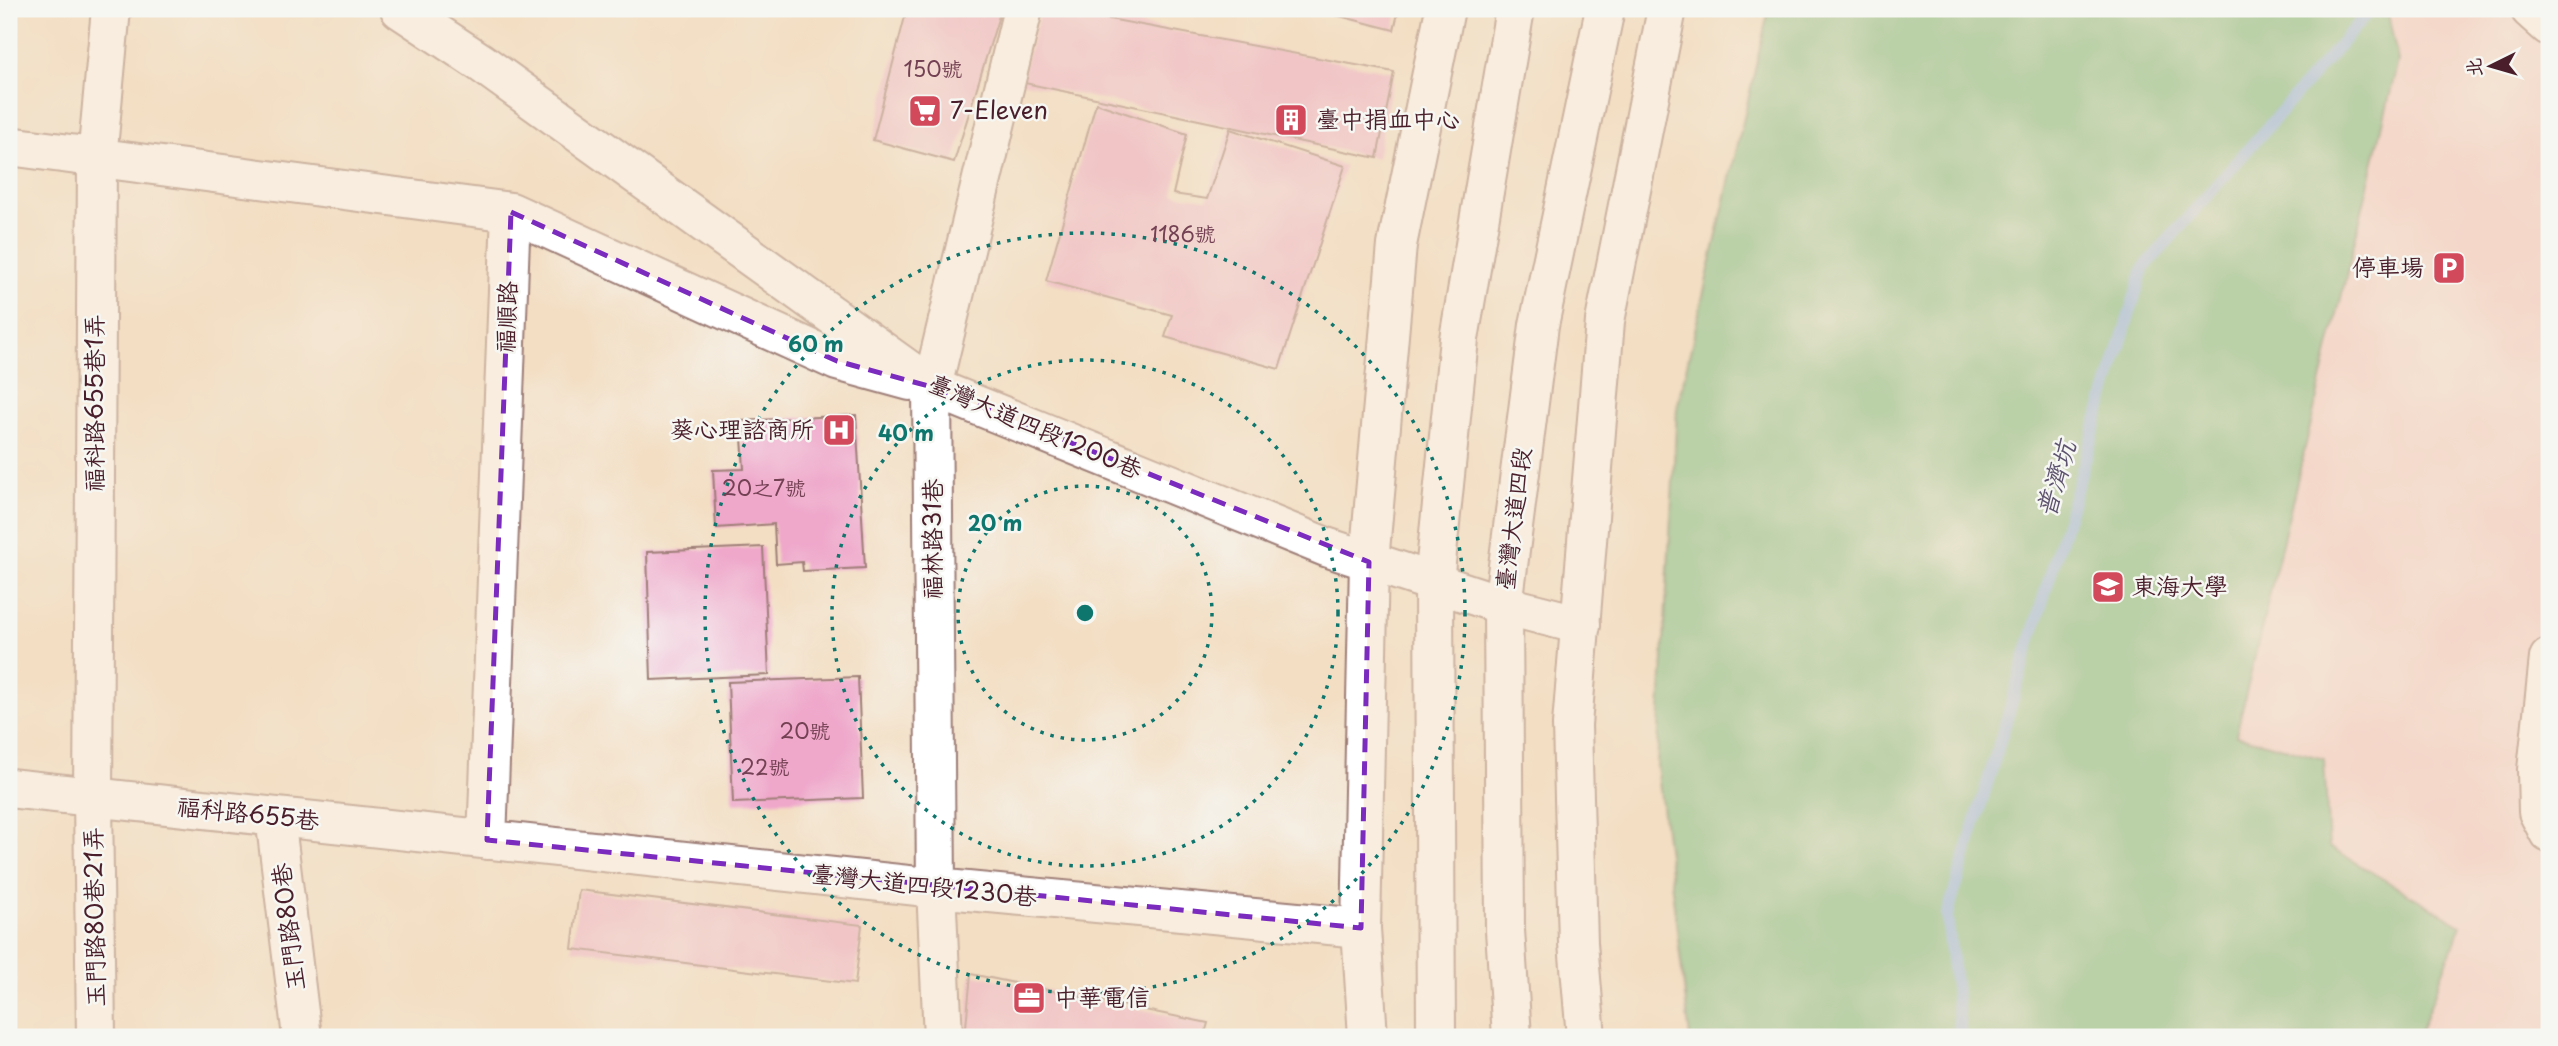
<svg xmlns="http://www.w3.org/2000/svg" width="2558" height="1046" font-family="'Playpen Sans','LXGW WenKai TC',sans-serif">
<style>
.built{fill:#f7cfd1}
.forest{fill:#74be84;stroke:#5f6e58;stroke-width:2}
.lines{fill:none;stroke-linecap:round;stroke-linejoin:round}
.stream{stroke:#81b3ee;stroke-width:12}
.building{fill:#efa7ca}
.minor-casing{stroke:#9e7e77;stroke-width:42}
.major-casing{stroke:#9e7e77;stroke-width:42}
.minor{stroke:#fff;stroke-width:38}
.major{stroke:#fff;stroke-width:38}
.marked{fill:none;stroke:#7b2cbf;stroke-width:5;stroke-dasharray:14 9;stroke-linejoin:round}
.ring{fill:none;stroke:#0f766e;stroke-width:3.5;stroke-dasharray:3.5 7}
.labels{text-anchor:middle;stroke-width:5;stroke-linejoin:round;paint-order:stroke}
.number-label{font-size:21px;fill:#734153}
.poi-label{font-size:24px;fill:#4a1f2b;stroke:#f6f6f2;text-anchor:start}
.street-label{font-size:24px;fill:#4a1f2b;stroke:#f6f6f2}
.water-label{font-size:26px;font-style:italic;fill:#5d536f;stroke:#f6f6f2}
.centre{fill:#0f766e;stroke:#f6f6f2;stroke-width:3.5}
.ring-label{font-size:21px;text-anchor:middle;font-weight:bold;fill:#0f766e;stroke:#f6f6f2;stroke-width:5;stroke-linejoin:round;paint-order:stroke}
</style>
<rect width="100%" height="100%" fill="#f6f6f2"/>
<filter id="ink" filterUnits="userSpaceOnUse"><feTurbulence type="fractalNoise" baseFrequency=".0143" numOctaves="2"/><feDisplacementMap in="SourceGraphic" scale="14" xChannelSelector="R" yChannelSelector="G"/><feConvolveMatrix kernelMatrix="1 2 1 2 8 2 1 2 1" color-interpolation-filters="sRGB"/></filter>
<filter id="wash" filterUnits="userSpaceOnUse"><feTurbulence type="fractalNoise" baseFrequency=".00686" numOctaves="4" result="noise"/><feDisplacementMap in="SourceGraphic" scale="28" xChannelSelector="R" yChannelSelector="G"/><feGaussianBlur stdDeviation="1.57" result="paint"/><feColorMatrix in="noise" values="0 0 0 0 0 0 0 0 0 0 0 0 0 0 0 0 0 1.4 0 .05"/><feComposite in="paint" operator="in"/></filter>
<g filter="url(#wash)">
<rect width="100%" height="100%" fill="#f3dec3"/>
<path class="built" d="M1769,9H2549V1037H1688L1657,765L1677,408Z"/>
<path class="forest" d="M1769,9H2387L2398,61L2236,735L2324,759L2329,847L2461,925L2418,1037H1690L1657,765L1677,408Z"/>
<g class="lines">
<path class="stream" d="M1961,1037L1947,916L2143,269L2371,9"/>
</g>
<g id="blocks">
<path class="building" d="M907,9H1001L954,162L873,140Z
M1041,9H1056L1394,72L1377,158L1020,82Z
M1312,9H1399L1394,30Z
M1096,103L1187,134L1173,194L1207,199L1230,129L1345,166L1279,369L1165,337L1172,315L1046,281Z
M856,415L865,568L803,571L802,562L776,564L774,524L716,528L713,470L744,469L741,421Z
M763,547L769,675L651,680L647,552Z
M858,677L863,798L733,803L728,682Z
M579,890L862,925L855,984L572,949Z
M971,974L1208,1023L1204,1037H965Z"/>
</g>
</g>
<g filter="url(#ink)">
<use href="#blocks" fill-opacity="0" stroke="#9e7e77" stroke-width="2"/>
<g class="lines">
<defs>
<path id="minor" d="M400,9L480,62L932,387L1326,547L1503,605L1581,625
M2530,9L2549,26
M9,146L511,212L837,361L910,381
M2549,658L2537,770L2538,812L2549,833
M9,788L936,888L1361,928
M275,817L302,1037
M487,840L511,212
M96,1037L93,797L97,159L111,9
M943,1037L936,888L932,387L1023,9"/>
<path id="major" d="M1368,1037L1361,928L1369,562L1397,245L1445,9
M1436,1037L1434,582L1459,339L1515,9
M1512,1037L1505,930L1503,605L1539,325L1605,9
M1586,1037L1578,943L1572,725L1605,321L1667,9"/>
</defs>
<use href="#minor" class="minor-casing"/>
<use href="#major" class="major-casing"/>
<use href="#minor" class="minor"/>
<use href="#major" class="major"/>
</g>
</g>
<path d="M0 0H2558V1046H0ZM511,212L837,361L932,387L1369,562L1361,928L487,840Z" fill="#f3dec3" fill-opacity=".55" fill-rule="evenodd"/>
<path class="marked" d="M511,212L837,361L932,387L1369,562L1361,928L487,840Z"/>
<g class="ring">
<circle cx="1085" cy="613" r="127"/>
<circle cx="1085" cy="613" r="253"/>
<circle cx="1085" cy="613" r="380"/>
</g>
<defs>
<symbol id="supermarket-square" viewBox="-11 -11 22 22"><rect x="-9" y="-9" width="18" height="18" rx="4" fill="#d1495b" stroke="#f6f6f2"/><path d="M-6-5.5h2.5l.6 2H6L4.5 2H-2.5L-4.4-4H-6ZM-1.5 3.2a1.3 1.3 0 1 0 .1 0ZM3 3.2a1.3 1.3 0 1 0 .1 0Z" fill="#fff"/></symbol>
<symbol id="building-square" viewBox="-11 -11 22 22"><rect x="-9" y="-9" width="18" height="18" rx="4" fill="#d1495b" stroke="#f6f6f2"/><path d="M-4-6H4V6H1V3H-1V6H-4ZM-2.5-4.3h1.7v1.8h-1.7ZM.8-4.3h1.7v1.8H.8ZM-2.5-1h1.7V.8h-1.7ZM.8-1h1.7V.8H.8Z" fill="#fff"/></symbol>
<symbol id="parking-square" viewBox="-11 -11 22 22"><rect x="-9" y="-9" width="18" height="18" rx="4" fill="#d1495b" stroke="#f6f6f2"/><path d="M-3.5-5.5H1a3.5 3.5 0 0 1 0 7H-1V5.5H-3.5ZM-1-3.4V-.6H.8a1.4 1.4 0 0 0 0-2.8Z" fill="#fff"/></symbol>
<symbol id="hospital-square" viewBox="-11 -11 22 22"><rect x="-9" y="-9" width="18" height="18" rx="4" fill="#d1495b" stroke="#f6f6f2"/><path d="M-5-5h3v3.5h4V-5h3V5h-3V1.5h-4V5h-3Z" fill="#fff"/></symbol>
<symbol id="university-square" viewBox="-11 -11 22 22"><rect x="-9" y="-9" width="18" height="18" rx="4" fill="#d1495b" stroke="#f6f6f2"/><path d="M0-5L7-2L0 1L-7-2ZM-4 1L0 2.5L4 1V4Q0 6-4 4Z" fill="#fff"/></symbol>
<symbol id="office-square" viewBox="-11 -11 22 22"><rect x="-9" y="-9" width="18" height="18" rx="4" fill="#d1495b" stroke="#f6f6f2"/><path d="M-6-3h4V-5.5h4V-3h4V5H-6ZM-1-4.5V-3h2v-1.5ZM-6 0V1H6V0Z" fill="#fff"/></symbol>
</defs>
<g fill-rule="evenodd">
<use href="#supermarket-square" x="906" y="92" width="38" height="38"/>
<use href="#building-square" x="1272" y="101" width="38" height="38"/>
<use href="#parking-square" x="2430" y="249" width="38" height="38"/>
<use href="#hospital-square" x="820" y="411" width="38" height="38"/>
<use href="#university-square" x="2089" y="568" width="38" height="38"/>
<use href="#office-square" x="1010" y="979" width="38" height="38"/>
</g>
<g class="labels">
<g class="number-label">
<text x="933" y="77">150號</text>
<text x="1183" y="242">1186號</text>
<text x="764" y="496">20之7號</text>
<text x="805" y="739">20號</text>
<text x="765" y="775">22號</text>
</g>
<g class="poi-label">
<text x="950" y="119">7-Eleven</text>
<text x="1316" y="128">臺中捐血中心</text>
<text x="2424" y="276" text-anchor="end">停車場</text>
<text x="814" y="438" text-anchor="end">葵心理諮商所</text>
<text x="2132" y="595">東海大學</text>
<text x="1054" y="1006">中華電信</text>
</g>
<g class="street-label">
<text transform="translate(507 317) rotate(-88)" y="8">福順路</text>
<text transform="translate(95 403) rotate(-90)" y="8">福科路655巷1弄</text>
<text transform="translate(1035 427) rotate(23)" y="8">臺灣大道四段1200巷</text>
<text transform="translate(1514 519) rotate(-83)" y="8">臺灣大道四段</text>
<text transform="translate(933 539) rotate(-90)" y="8">福林路31巷</text>
<text transform="translate(248 814) rotate(6)" y="8">福科路655巷</text>
<text transform="translate(924 886) rotate(6)" y="8">臺灣大道四段1230巷</text>
<text transform="translate(95 917) rotate(-91)" y="8">玉門路80巷21弄</text>
<text transform="translate(289 927) rotate(-97)" y="8">玉門路80巷</text>
</g>
<g class="water-label">
<text transform="translate(2056 479) rotate(-73)" y="9">普濟坑</text>
</g>
</g>
<circle cx="1085" cy="613" r="10" class="centre"/>
<g class="ring-label">
<text x="816" y="352">60 m</text>
<text x="906" y="441">40 m</text>
<text x="995" y="531">20 m</text>
</g>
<rect width="2558" height="1046" fill="none" stroke="#f6f6f2" stroke-width="35"/>
<g transform="translate(2491 66) rotate(265)" stroke="#f6f6f2" stroke-width="5" paint-order="stroke">
<path d="M0-5L12 26L0 18L-12 26Z" fill="#4a1f2b"/>
<text y="-10" font-size="19" font-weight="bold" text-anchor="middle" fill="#4a1f2b">北</text>
</g>
</svg>
